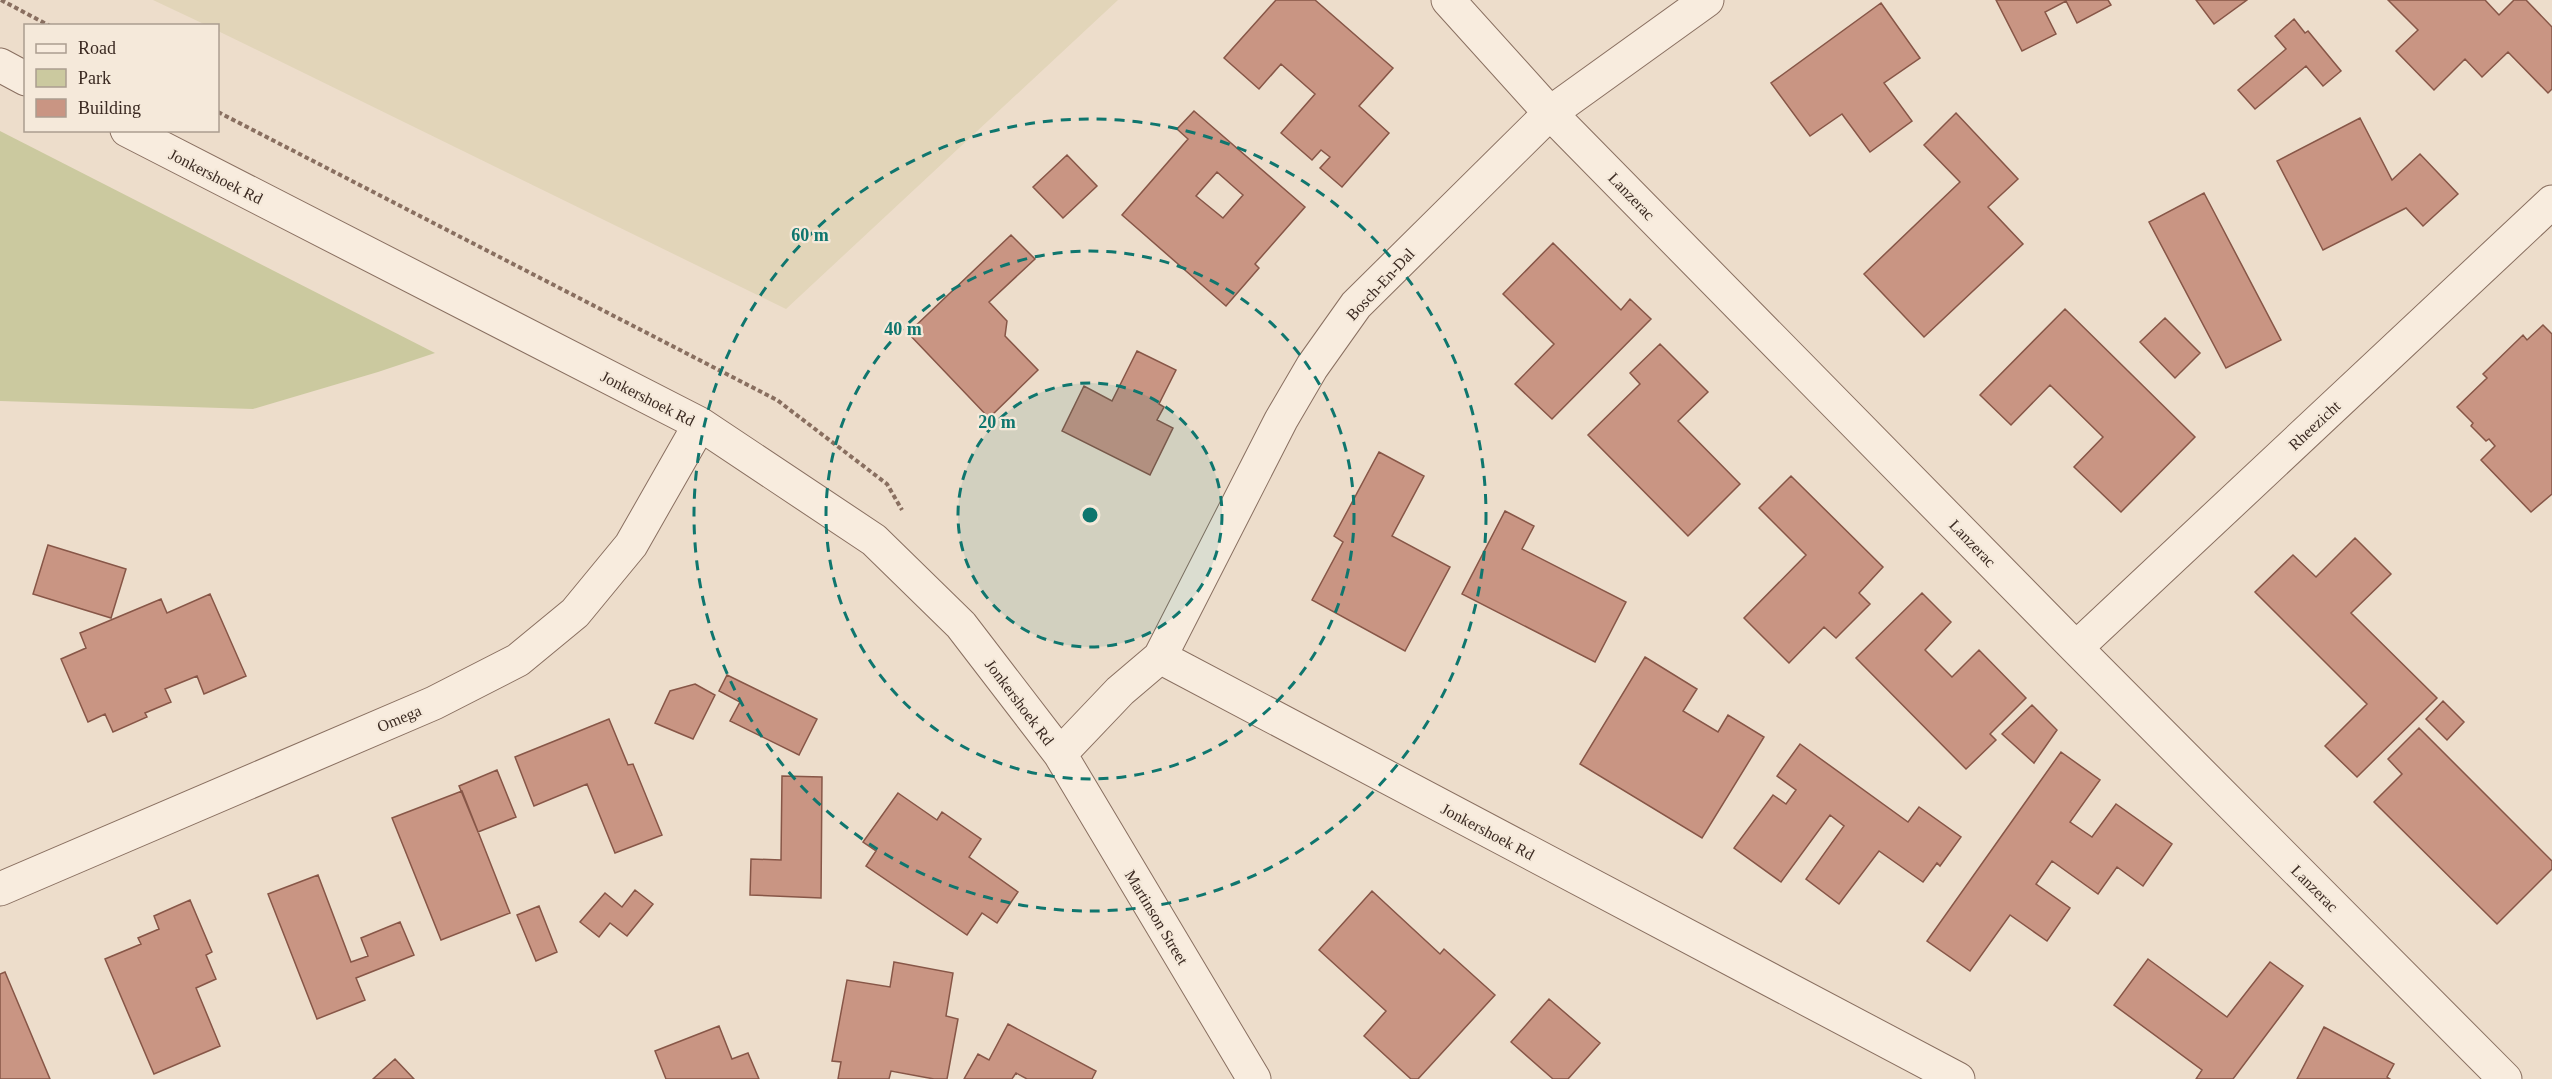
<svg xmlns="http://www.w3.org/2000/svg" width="2552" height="1079" font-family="Georgia,serif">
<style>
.farmland{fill:#e2d5b9}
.green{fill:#cbc99f}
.building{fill:#c99583;stroke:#875647;stroke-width:1.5;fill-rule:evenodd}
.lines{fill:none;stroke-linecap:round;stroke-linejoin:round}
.minor-casing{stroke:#896f60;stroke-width:35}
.path{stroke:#896f60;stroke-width:4;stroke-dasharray:4.5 3;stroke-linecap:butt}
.minor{stroke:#f8ecde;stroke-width:33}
.ring{fill:none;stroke:#0f766e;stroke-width:3;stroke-dasharray:10 8}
.labels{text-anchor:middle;stroke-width:4.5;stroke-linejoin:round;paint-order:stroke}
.street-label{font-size:16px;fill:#3b2a22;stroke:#f5e9da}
.centre{fill:#0f766e;stroke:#f5e9da;stroke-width:3}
.ring-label{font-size:18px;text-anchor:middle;font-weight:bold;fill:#0f766e;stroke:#f5e9da;stroke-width:4.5;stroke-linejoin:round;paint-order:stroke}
</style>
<rect width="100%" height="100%" fill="#edddcb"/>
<path class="farmland" d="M153,0H1118L786,309L218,31V26L206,25Z"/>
<path class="green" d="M0,131L435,353L378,372L253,409L0,401Z"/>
<path class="building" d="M1276,0H1315L1393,68L1359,106L1389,133L1342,187L1320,168L1330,157L1321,150L1312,160L1281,133L1315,94L1281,64L1259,89L1224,58Z
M1996,0H2108L2111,5L2077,23L2066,1L2045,12L2056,34L2022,51Z
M2196,0H2247L2214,24Z
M2388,0H2485L2499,15L2514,0H2526L2552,27V89L2548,93L2508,52L2482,77L2465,59L2434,90L2396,51L2418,30Z
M1881,3L1920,58L1884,83L1912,121L1870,152L1842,114L1810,136L1771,83Z
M2294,19L2305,33L2308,31L2341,71L2323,86L2306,66L2255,109L2238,90L2286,49L2275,36Z
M1194,111L1305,207L1255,264L1259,268L1226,306L1122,215L1188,139L1177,129ZM1217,172L1243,195L1223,218L1196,196Z
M1956,113L2018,179L1988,207L2023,244L1924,337L1864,274L1960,182L1924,145Z
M2360,118L2392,180L2420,154L2458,194L2423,226L2406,208L2323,250L2277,161Z
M1067,155L1097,186L1063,218L1033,187Z
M2204,193L2281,340L2226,368L2149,222Z
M1011,235L1035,259L989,302L1007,321L1005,336L1038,370L989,418L908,333Z
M1553,243L1621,310L1630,299L1651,319L1552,419L1515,384L1554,344L1503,294Z
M2065,309L2195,437L2121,512L2074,467L2103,437L2050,385L2011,425L1980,395Z
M2165,318L2200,353L2175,378L2140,342Z
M2543,325L2552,334V494L2531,512L2481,460L2495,446L2489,439L2486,441L2471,426L2473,423L2457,407L2487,378L2483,374L2523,335L2527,340Z
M1660,344L1708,392L1678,421L1740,484L1688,536L1588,435L1640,384L1630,373Z
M1137,351L1176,370L1159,404L1164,407L1157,420L1173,428L1150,475L1062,431L1084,386L1112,401Z
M1379,452L1424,476L1392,536L1450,567L1405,651L1312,600L1343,542L1334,536Z
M1791,476L1883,567L1859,593L1870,604L1836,638L1824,627L1789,663L1744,618L1806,555L1759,508Z
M1505,511L1534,526L1522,549L1626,602L1595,662L1462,594Z
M2355,538L2391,574L2351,613L2437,698L2357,777L2325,746L2367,704L2255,592L2293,555L2316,577Z
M48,545L126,569L111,618L33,594Z
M1922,593L1951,622L1925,650L1952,677L1979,650L2026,698L1990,734L1996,740L1966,769L1856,658Z
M210,594L246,676L204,694L197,676L165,689L171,702L145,713L147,717L113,732L105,714L88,722L61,659L86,648L80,633L161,599L167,613Z
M1645,657L1697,689L1683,711L1718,732L1728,715L1764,737L1702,838L1580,764Z
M727,675L817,719L799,755L730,721L740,702L719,691Z
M695,684L715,695L693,739L655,723L670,691Z
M2443,701L2464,722L2447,740L2426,719Z
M2032,705L2057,730L2034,763L2002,734Z
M609,719L628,765L633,764L662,835L615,853L587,784L534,806L515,757Z
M2419,728L2552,861V869L2497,924L2374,802L2402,774L2388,759Z
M1800,744L1908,822L1919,807L1961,837L1940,866L1937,863L1923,882L1879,851L1839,904L1806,879L1844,826L1830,815L1781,882L1734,848L1773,795L1786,804L1796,790L1777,776Z
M2061,752L2100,780L2070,822L2092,837L2116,804L2172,844L2143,886L2117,867L2098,894L2052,861L2036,884L2070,908L2047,941L2010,915L1970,971L1927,941Z
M497,770L516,817L478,832L459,786Z
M782,776L822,777L821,898L750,895L751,859L781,860Z
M462,791L510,913L441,940L392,818Z
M898,793L937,820L942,812L981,839L969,857L1018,892L997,923L982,913L967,935L866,866L876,851L863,842Z
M318,875L351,962L368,956L361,938L400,922L414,955L356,978L365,1000L317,1019L268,894Z
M635,890L653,904L627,936L610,923L599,937L580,922L605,893L622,907Z
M1372,891L1440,954L1444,949L1495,995L1418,1079H1411L1364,1036L1386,1011L1319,950Z
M190,900L212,952L206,955L216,979L196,988L220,1046L154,1074L105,959L141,944L138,938L159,929L154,916Z
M539,906L557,952L536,961L517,915Z
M2148,959L2227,1017L2270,962L2303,986L2233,1079H2196L2202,1070L2114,1005Z
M894,962L953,973L946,1016L958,1019L947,1079H934L891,1071L889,1079H838L841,1062L832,1061L847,980L890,987Z
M5,972L50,1079H0V974Z
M1549,999L1600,1043L1568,1079H1553L1511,1042Z
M1008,1024L1096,1071L1092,1079H1027L1016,1073L1012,1079H964L978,1054L989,1060Z
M719,1026L732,1059L748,1053L759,1079H666L655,1051Z
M2324,1027L2394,1064L2387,1077L2390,1079H2297Z
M395,1059L414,1079H373Z"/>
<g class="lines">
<defs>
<path id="minor" d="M1448,0L1550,113L2076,648L2505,1079
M0,65L26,79
M127,130L700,424L874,540L961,625L1060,754L1254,1079
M2076,648L2552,202
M1160,657L1281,420L1312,367L1356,305L1550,113L1707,0
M1060,754L1120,691L1160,657L1958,1079
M0,889L434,703L518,660L575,613L631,545L700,424"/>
</defs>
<use href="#minor" class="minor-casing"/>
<path class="path" d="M1,0L50,26
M218,112L777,400L887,484L902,510"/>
<use href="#minor" class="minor"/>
</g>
<circle cx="1090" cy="515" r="132" fill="#0f766e" fill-opacity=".12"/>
<g class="ring">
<circle cx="1090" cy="515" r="132"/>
<circle cx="1090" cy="515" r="264"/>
<circle cx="1090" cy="515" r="396"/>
</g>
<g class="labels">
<g class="street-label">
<text transform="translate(216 176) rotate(27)" y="6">Jonkershoek Rd</text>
<text transform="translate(1632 196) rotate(46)" y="6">Lanzerac</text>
<text transform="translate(1380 284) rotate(-47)" y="6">Bosch-En-Dal</text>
<text transform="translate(648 398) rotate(27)" y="6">Jonkershoek Rd</text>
<text transform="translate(2314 425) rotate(-43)" y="6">Rheezicht</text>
<text transform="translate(1973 543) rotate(46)" y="6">Lanzerac</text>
<text transform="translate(1020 702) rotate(53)" y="6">Jonkershoek Rd</text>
<text transform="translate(399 718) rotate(-23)" y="6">Omega</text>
<text transform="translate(1488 831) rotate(28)" y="6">Jonkershoek Rd</text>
<text transform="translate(2315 888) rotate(45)" y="6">Lanzerac</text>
<text transform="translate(1157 917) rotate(59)" y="6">Martinson Street</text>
</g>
</g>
<circle cx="1090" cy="515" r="9" class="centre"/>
<g class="ring-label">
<text x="810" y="241">60 m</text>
<text x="903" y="335">40 m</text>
<text x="997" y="428">20 m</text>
</g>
<rect x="24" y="24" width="195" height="108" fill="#f5e9da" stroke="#ab9d90" stroke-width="1.5"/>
<rect x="36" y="44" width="30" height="9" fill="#f8ecde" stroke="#ab9d90" stroke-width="1.5"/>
<text x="78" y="54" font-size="18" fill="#3b2a22">Road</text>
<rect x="36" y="69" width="30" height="18" fill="#cbc99f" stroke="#ab9d90" stroke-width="1.5"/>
<text x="78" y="84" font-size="18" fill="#3b2a22">Park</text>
<rect x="36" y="99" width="30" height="18" fill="#c99583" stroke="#ab9d90" stroke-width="1.5"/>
<text x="78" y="114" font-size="18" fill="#3b2a22">Building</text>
</svg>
